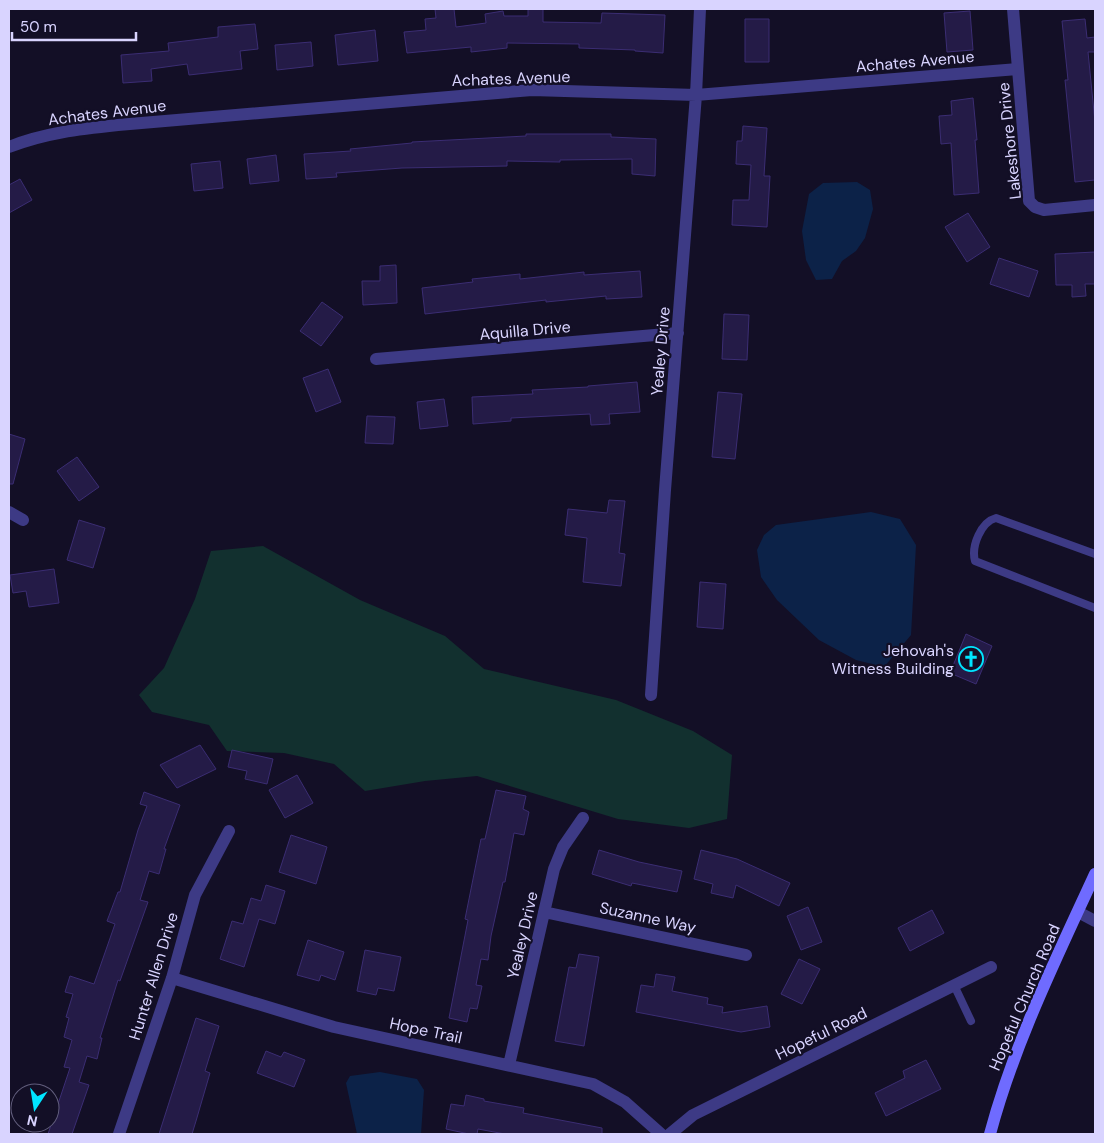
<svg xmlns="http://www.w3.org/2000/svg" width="1104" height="1143" font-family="'DM Sans',sans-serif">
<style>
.green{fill:#12302f}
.water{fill:#0c2248}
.building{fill:#241b47;stroke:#3b2d73}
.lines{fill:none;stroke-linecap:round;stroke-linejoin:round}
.lane{stroke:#3d3a85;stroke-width:8}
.street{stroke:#3d3a85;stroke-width:12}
.secondary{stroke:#6f6bff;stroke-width:12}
.labels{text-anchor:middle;stroke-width:4.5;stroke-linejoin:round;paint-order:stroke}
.street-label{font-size:16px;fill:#d9d4ff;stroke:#130f26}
.poi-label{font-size:16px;fill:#d9d4ff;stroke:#130f26;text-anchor:end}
</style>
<rect width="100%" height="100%" fill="#130f26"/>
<path class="green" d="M263,546L360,600L445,636L484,669L616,700L693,731L732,755L727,819L689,828L618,819L477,776L425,781L365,791L334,764L284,753L227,751L209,725L152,712L139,695L164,668L195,599L211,551Z"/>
<path class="water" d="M857,182L870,190L873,209L865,238L856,251L842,261L832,279L816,280L806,260L802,231L809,194L823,183Z
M871,512L900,519L916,545L911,635L884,667L856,660L819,640L777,600L761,577L757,550L764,535L776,525Z
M380,1072L417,1079L424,1090L421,1134H357L346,1083L350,1076Z"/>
<path class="building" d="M435,9H454L456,27L486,23L485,14L503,11L504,16H528V9H543V22L601,23L602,13L665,15L663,53L635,51V50L579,48V44L507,43V48L471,52V47L407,53L404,32L426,30L425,19L436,18Z
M970,11L973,50L947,52L944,13Z
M745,19H769V62H745Z
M1085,19L1087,38L1095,37V52H1088L1095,122V180L1075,182L1065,80H1068L1062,21Z
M255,24L258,49L240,51L242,69L189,75L187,64L151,69L152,81L123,83L121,55L169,51L168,43L218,37V27Z
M375,30L378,61L338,65L335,35Z
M311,42L313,66L277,70L275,45Z
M973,98L977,140H975L979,193L954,195L951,143L941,144L939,116L952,115L951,101Z
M743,126L767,128L764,176H770L767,227L732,225L733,200H749L751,165L736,164L737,141H742Z
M526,134H611V137L656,139L655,176L632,174V159L560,160V162L507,161V166L402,168L336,173L337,177L306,179L304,154L351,151L350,149L412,143V142L526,136Z
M276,155L279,181L250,184L247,159Z
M220,161L223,188L194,191L191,164Z
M20,179L32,200L9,213V185Z
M968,213L990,247L967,262L945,227Z
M1095,252V284H1085L1086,296L1072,297V285H1056L1055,254Z
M999,258L1038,271L1029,297L990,284Z
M396,265L397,303L363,305L362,281H380V266Z
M640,271L642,297L606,299V296L546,302V300L425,314L422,288L473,282L472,279L520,274V279L584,272V275Z
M322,302L343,317L321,346L300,331Z
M724,314L749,315L747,360L722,359Z
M328,369L341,402L316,412L303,378Z
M637,382L640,412L609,414L610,424L591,425L590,414L511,418V421L473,424L472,397L533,394L532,390L588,387V386Z
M718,392L742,394L735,459L712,457Z
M444,399L448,426L420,429L417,402Z
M367,416L395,417L393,444L365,443Z
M9,434L25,439L13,484H9Z
M77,457L99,487L79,501L57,471Z
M609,500L625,501L619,553L625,554L621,586L583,582L587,538L565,535L568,509L607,513Z
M79,520L105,528L93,568L67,560Z
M54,569L59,603L29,607L26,591L13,593L10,575Z
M700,582L726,584L723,629L697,627Z
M966,634L992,646L976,684L950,673Z
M200,745L216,769L177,788L160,765Z
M232,750L273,759L267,784L245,779L247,771L228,767Z
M297,775L313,803L285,818L269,790Z
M496,790L526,796L523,809L529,812L524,835L514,833L505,882H503L491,936L488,960L481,959L476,985L482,986L477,1009L470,1008L467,1022L449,1018L468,920L465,919L481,839H485Z
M144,792L180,805L164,849H166L159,874L149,871L140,900L148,902L120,981L118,980L100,1038H102L97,1059L87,1056L79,1082L89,1085L72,1134H48L70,1068L64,1067L72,1040L64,1037L69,1018L66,1017L73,994L65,992L70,976L94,984L115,924L107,921L118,892H120L138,830L147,806L140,804Z
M291,835L327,847L316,884L279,872Z
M599,850L639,862L682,871L677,892L632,883L631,886L592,874Z
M701,850L737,859L790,883L779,906L736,885L733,898L711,893L713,884L694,879Z
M266,885L285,891L275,924L259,919L244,967L220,959L232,921L243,924L251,898L261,901Z
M808,907L822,942L801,950L787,916Z
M932,910L944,933L910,951L898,928Z
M308,940L344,952L335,980L321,975L319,981L297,975Z
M365,950L401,957L394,991L378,988L376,995L357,991Z
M579,954L599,957L584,1046L555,1041L569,967L576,968Z
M799,959L820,969L802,1004L781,994Z
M656,974L675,977L672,991L708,998L707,1004L723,1007L722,1013L767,1006L770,1027L741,1032L636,1012L641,985L654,987Z
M196,1018L219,1026L205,1071L210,1073L196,1121L192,1134H159Z
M266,1051L281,1057L284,1052L305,1060L294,1087L257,1073Z
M926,1060L941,1089L886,1116L875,1093L905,1078L903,1071Z
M466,1095L484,1099V1101L524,1108L523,1113L602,1128V1134H505L478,1129L477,1134H469L446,1129L451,1104L464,1106Z"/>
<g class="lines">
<path class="lane" d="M1095,554L996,518C981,522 971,546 975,561L1095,608
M954,985L971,1021"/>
<path class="street" d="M1013,9L1029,201L1035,207L1044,210L1095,205
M9,147C44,133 80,129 118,125L532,90L696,95L1018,69
M376,359L678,333
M9,512L23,520
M651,695L665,490L696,95L700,9
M544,912L746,955
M1078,912L1095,921
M172,978L334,1027L593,1084L625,1102L661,1134
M509,1065L554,869L563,847L583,818
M119,1134L172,978L195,895L229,831
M670,1134L693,1115L991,967"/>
<path class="secondary" d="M990,1134C1014,1044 1056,959 1095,874"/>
</g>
<defs>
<symbol id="church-ring" viewBox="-11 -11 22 22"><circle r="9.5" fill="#130f26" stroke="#00e5ff" stroke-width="1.5"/><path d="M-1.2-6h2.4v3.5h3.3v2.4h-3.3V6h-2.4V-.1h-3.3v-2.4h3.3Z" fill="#00e5ff"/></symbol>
</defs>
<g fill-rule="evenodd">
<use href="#church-ring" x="957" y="645" width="28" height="28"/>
</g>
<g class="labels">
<g class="street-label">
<text transform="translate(915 61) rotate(-5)" y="6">Achates Avenue</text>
<text transform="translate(511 78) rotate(-2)" y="6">Achates Avenue</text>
<text transform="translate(107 112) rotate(-7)" y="6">Achates Avenue</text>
<text transform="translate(1009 141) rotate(-96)" y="6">Lakeshore Drive</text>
<text transform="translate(525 330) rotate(-5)" y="6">Aquilla Drive</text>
<text transform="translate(660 351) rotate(-85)" y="6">Yealey Drive</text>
<text transform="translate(648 917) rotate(12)" y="6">Suzanne Way</text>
<text transform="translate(522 935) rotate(-77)" y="6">Yealey Drive</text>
<text transform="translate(153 976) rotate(-73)" y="6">Hunter Allen Drive</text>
<text transform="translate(1024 997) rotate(-67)" y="6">Hopeful Church Road</text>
<text transform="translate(426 1030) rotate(12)" y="6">Hope Trail</text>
<text transform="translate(821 1033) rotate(-26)" y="6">Hopeful Road</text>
</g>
<g class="poi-label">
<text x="954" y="656">Jehovah's<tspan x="954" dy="18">Witness Building</tspan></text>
</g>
</g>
<rect width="1104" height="1143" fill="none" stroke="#d9d4ff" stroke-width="20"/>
<g transform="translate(35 1108) rotate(192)"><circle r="24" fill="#130f26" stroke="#625e7d"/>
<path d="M0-4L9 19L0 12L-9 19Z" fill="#00e5ff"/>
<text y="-8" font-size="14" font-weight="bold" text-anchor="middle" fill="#d9d4ff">N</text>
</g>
<path d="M12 32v8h124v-8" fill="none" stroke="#d9d4ff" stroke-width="2.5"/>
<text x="20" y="32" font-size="15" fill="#d9d4ff" stroke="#130f26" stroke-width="4" paint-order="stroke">50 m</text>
</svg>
